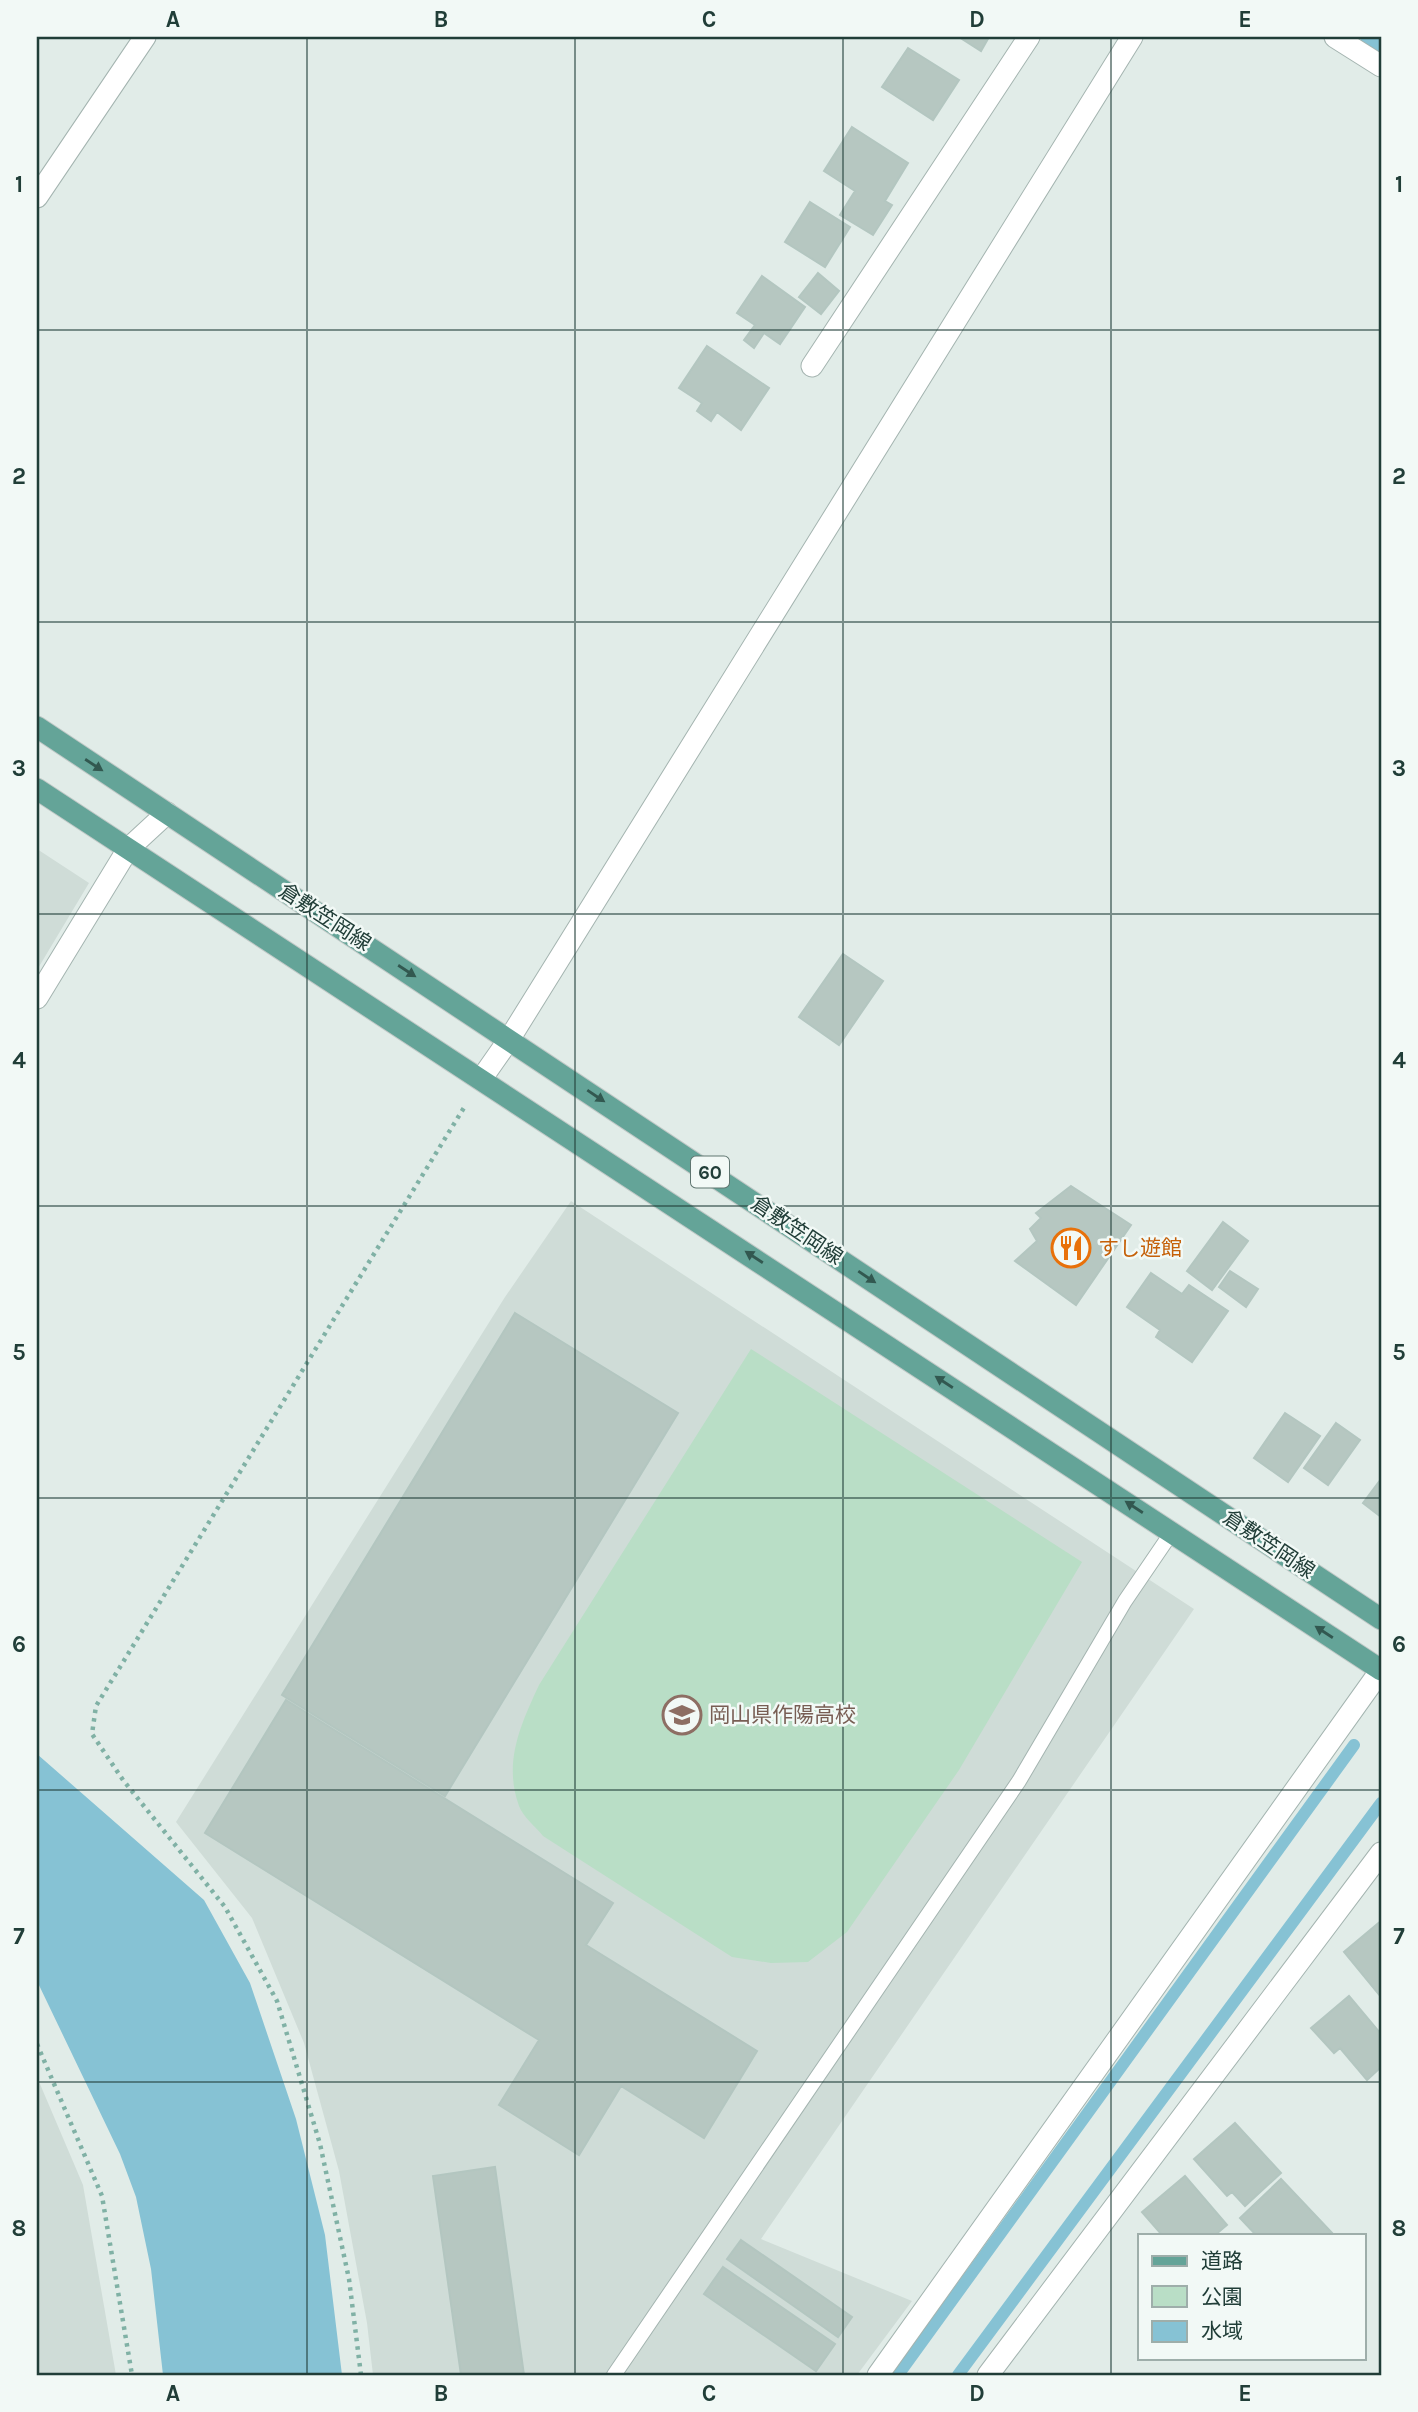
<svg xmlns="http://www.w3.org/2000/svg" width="1418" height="2412" font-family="Karla,'Noto Sans JP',sans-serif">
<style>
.built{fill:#cfdcd7}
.green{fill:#b9dec6}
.water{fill:#86c2d4}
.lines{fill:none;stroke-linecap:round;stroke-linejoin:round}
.stream{stroke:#86c2d4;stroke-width:12}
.building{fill:#b6c7c1;stroke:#b3c6c0;stroke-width:2}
.service-casing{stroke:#a4b4b0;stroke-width:16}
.minor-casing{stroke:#a4b4b0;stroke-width:23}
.primary-casing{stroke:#c1c9c7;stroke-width:23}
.path{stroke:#80b1a5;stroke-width:4.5;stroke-dasharray:3.5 5;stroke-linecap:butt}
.service{stroke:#fff;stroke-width:14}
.minor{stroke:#fff;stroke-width:21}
.primary{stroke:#64a498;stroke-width:21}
.oneway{fill:#325850}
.grid{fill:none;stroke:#213e38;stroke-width:2;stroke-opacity:0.55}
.labels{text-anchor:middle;stroke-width:5;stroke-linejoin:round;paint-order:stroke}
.shield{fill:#f2f9f6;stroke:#607671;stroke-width:2}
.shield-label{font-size:19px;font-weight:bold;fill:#213e38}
.street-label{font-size:21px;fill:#213e38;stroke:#f2f9f6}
.food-label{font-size:21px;fill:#c56008;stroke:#f2f9f6;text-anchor:start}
.education-label{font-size:21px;fill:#785e54;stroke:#f2f9f6;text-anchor:start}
.neatline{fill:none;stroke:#213e38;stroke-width:2.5}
.grid-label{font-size:23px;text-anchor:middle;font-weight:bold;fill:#213e38}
</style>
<rect width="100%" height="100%" fill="#e1ece8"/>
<path class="built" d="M37,849L89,883L37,970Z
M571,1201L1194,1609L761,2239L912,2301L857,2375H373L367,2323L339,2171L304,2043L252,1918L176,1822L505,1297Z
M37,2077L83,2185L116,2375H37Z"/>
<path class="green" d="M751,1349L1082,1562L959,1770L847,1932L808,1962L771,1963L732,1957L543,1836C536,1827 523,1817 519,1806C503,1762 521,1724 539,1685Z"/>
<path class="water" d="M37,1754L204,1900L250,1983L296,2119L325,2235L342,2375H163L151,2269L136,2197L120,2154L37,1981Z"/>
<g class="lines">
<path class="stream" d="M1366,37L1381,46
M898,2375L1354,1745
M958,2375L1381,1803"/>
</g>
<path class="building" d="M959,37H989L981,51Z
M908,48L959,80L933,120L882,87Z
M852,127L908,163L885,201L892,205L873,235L840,215L855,191L824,171Z
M810,202L850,227L825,267L785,242Z
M818,273L839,291L821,314L799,297Z
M762,276L805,307L780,344L764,333L754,348L744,340L755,325L737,313Z
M707,346L769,388L741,430L717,412L711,421L697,411L702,403L679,388Z
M843,954L883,981L839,1045L799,1017Z
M1071,1186L1131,1225L1076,1305L1015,1261L1037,1241L1030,1229L1041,1218L1036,1213Z
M1223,1222L1248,1241L1212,1290L1187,1271Z
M1230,1271L1258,1289L1246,1307L1219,1287Z
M1151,1273L1182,1294L1189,1285L1228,1311L1192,1362L1156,1337L1160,1330L1127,1307Z
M515,1313L678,1413L445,1796L282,1695Z
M1285,1413L1320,1436L1288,1482L1254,1458Z
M1336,1423L1360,1440L1328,1485L1304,1468Z
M1381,1479V1517L1363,1503Z
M286,1700L613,1903L586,1945L757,2051L704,2138L621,2086L579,2155L499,2105L539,2040L205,1833Z
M1381,1921V1997L1344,1952Z
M1349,1996L1381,2034V2067L1367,2080L1340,2048L1334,2053L1311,2028Z
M1235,2123L1281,2173L1245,2206L1232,2192L1227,2196L1194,2159Z
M495,2167L524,2375H461L433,2176Z
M1185,2176L1227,2225L1215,2235H1162L1142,2212Z
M1281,2179L1334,2235H1256L1240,2218Z
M741,2240L852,2317L838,2337L727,2259Z
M723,2267L835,2344L816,2371L704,2294Z"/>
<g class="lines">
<defs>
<path id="service" d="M614,2375L1019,1781L1125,1601L1172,1532"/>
<path id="minor" d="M1335,37L1381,66
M37,197L145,37
M812,366L1029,37
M37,998L128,849L167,813
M482,1078L510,1038L1132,37
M878,2375L1381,1670
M988,2375L1381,1853"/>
<path id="primary" d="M37,727L1381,1619
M37,789L1381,1670"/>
</defs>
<use href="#service" class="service-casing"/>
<use href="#minor" class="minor-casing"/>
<use href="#primary" class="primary-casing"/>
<path class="path" d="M37,2044L102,2196L132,2375
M361,2375L349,2279L320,2144L277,2001L225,1907L123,1780L92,1734L96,1706L465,1106"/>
<use href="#service" class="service"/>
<use href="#minor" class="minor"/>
<use href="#primary" class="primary"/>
</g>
<defs><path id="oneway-solid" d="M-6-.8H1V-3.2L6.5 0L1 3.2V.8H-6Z" transform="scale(1.75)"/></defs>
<g class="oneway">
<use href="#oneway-solid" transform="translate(94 765) rotate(33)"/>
<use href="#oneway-solid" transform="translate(407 971) rotate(33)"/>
<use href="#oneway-solid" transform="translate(596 1096) rotate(34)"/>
<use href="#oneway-solid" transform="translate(754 1257) rotate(-147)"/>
<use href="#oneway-solid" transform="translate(867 1277) rotate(34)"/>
<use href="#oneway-solid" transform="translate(944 1382) rotate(-147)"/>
<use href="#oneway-solid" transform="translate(1134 1507) rotate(-147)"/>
<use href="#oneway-solid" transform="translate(1324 1632) rotate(-147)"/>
</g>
<path class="grid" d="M307,37V2375M575,37V2375M843,37V2375M1111,37V2375M37,330H1381M37,622H1381M37,914H1381M37,1206H1381M37,1498H1381M37,1790H1381M37,2082H1381"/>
<defs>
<symbol id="restaurant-ring" viewBox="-11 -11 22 22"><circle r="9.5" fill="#f2f9f6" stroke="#e8710a" stroke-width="1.5"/><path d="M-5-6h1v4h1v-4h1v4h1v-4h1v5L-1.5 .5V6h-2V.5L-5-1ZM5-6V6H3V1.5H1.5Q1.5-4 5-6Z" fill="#e8710a"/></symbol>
<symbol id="school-ring" viewBox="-11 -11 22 22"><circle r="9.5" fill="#f2f9f6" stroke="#8d6e63" stroke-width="1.5"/><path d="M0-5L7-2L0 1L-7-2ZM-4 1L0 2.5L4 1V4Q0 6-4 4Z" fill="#8d6e63"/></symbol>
</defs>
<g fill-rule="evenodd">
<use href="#restaurant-ring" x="1049" y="1226" width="44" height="44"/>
<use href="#school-ring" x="660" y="1693" width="44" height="44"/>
</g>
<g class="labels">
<rect class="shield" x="691" y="1156.5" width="38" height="31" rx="5"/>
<g class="shield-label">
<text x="710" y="1179">60</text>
</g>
<g class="street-label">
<text transform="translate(325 917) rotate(33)" y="7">倉敷笠岡線</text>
<text transform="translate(797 1230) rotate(34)" y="7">倉敷笠岡線</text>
<text transform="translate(1269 1544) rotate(34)" y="7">倉敷笠岡線</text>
</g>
<g class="food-label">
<text x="1098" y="1255">すし遊館</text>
</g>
<g class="education-label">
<text x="709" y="1722">岡山県作陽高校</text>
</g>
</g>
<rect width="1418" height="2412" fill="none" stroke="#f2f9f6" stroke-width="77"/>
<rect x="1138" y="2234" width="228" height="126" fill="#f2f9f6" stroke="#9eaeaa" stroke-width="2"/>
<rect x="1152" y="2256" width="35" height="10" fill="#64a498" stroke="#9eaeaa" stroke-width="2"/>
<text x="1201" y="2268" font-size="21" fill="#213e38">道路</text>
<rect x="1152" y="2286" width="35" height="21" fill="#b9dec6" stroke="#9eaeaa" stroke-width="2"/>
<text x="1201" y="2304" font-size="21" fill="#213e38">公園</text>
<rect x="1152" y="2321" width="35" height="21" fill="#86c2d4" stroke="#9eaeaa" stroke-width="2"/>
<text x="1201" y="2338" font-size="21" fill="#213e38">水域</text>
<rect x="38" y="38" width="1342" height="2336" class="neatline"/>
<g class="grid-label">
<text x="173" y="27">A</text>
<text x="441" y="27">B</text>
<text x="709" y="27">C</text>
<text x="977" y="27">D</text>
<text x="1245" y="27">E</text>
<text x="19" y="192">1</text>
<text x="1399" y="192">1</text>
<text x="19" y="484">2</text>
<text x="1399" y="484">2</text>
<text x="19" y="776">3</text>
<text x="1399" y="776">3</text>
<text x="19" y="1068">4</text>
<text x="1399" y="1068">4</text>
<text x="19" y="1360">5</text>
<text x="1399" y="1360">5</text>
<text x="19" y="1652">6</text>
<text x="1399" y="1652">6</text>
<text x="19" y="1944">7</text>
<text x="1399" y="1944">7</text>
<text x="19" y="2236">8</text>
<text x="1399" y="2236">8</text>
<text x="173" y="2401">A</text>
<text x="441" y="2401">B</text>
<text x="709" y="2401">C</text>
<text x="977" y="2401">D</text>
<text x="1245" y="2401">E</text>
</g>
</svg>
